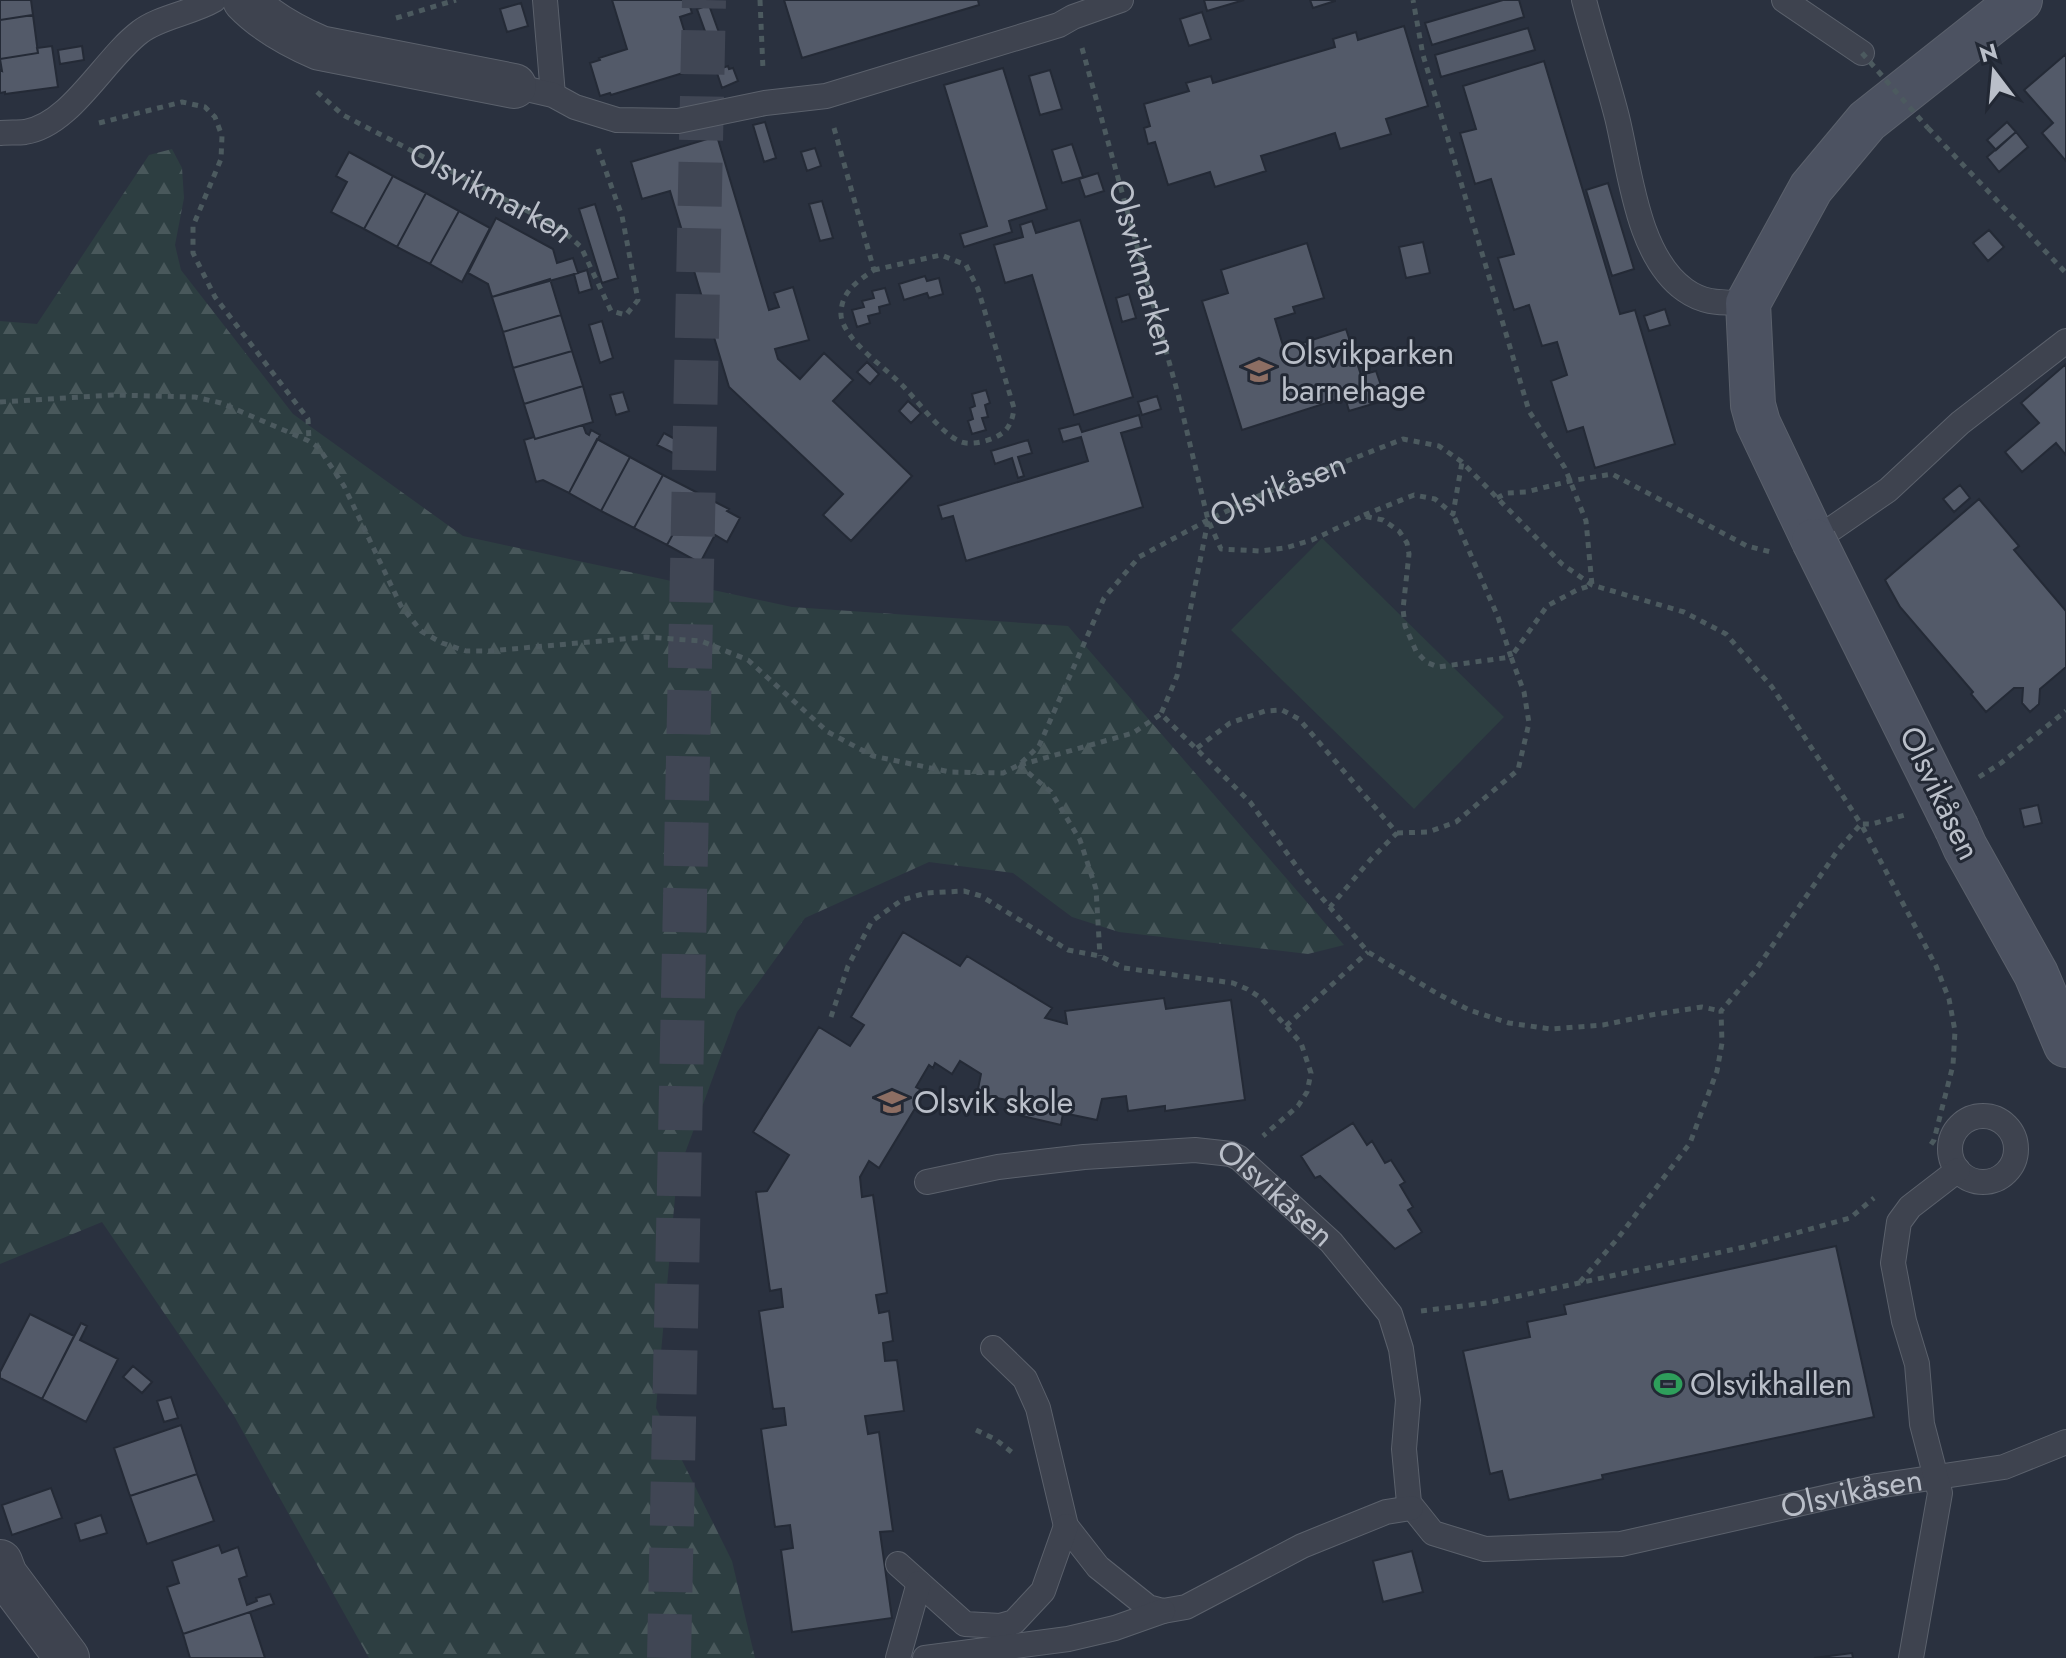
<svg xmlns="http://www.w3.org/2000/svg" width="2066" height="1658" font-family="Jost,sans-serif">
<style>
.green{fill:#2d3e41}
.forest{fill:url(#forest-firs)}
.building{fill:#535a69;stroke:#242a36;stroke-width:2}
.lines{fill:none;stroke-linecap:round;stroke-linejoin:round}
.primary-tunnel{stroke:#404654;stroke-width:44;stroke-dasharray:44 22;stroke-linecap:butt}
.lane-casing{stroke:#5b616c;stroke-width:26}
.street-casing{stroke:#5b616c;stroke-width:46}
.secondary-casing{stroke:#5b616c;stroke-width:46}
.path{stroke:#4c5a5f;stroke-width:5;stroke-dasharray:6 6;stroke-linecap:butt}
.lane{stroke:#3e434f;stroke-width:24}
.street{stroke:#3e434f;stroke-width:44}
.secondary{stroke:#4c5261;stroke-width:44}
.secondary-bridge-casing{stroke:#5b616c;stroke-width:46;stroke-linecap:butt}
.path-bridge{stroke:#4c5a5f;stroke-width:5;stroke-dasharray:6 6;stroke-linecap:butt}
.secondary-bridge{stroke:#4c5261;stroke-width:44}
.labels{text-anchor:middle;stroke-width:6;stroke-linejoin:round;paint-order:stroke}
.street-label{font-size:32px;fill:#babfc9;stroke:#222834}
.poi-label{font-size:32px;fill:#babfc9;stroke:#222834;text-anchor:start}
</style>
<defs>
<pattern id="forest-firs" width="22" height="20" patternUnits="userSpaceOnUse" patternTransform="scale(2)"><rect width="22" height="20" fill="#2d3e41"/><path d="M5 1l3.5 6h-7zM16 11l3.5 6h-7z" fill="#49585b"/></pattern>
</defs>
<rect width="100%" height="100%" fill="#2a313f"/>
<path class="green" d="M1322,538L1504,717L1414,809L1231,630Z"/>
<path class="forest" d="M172,149L182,168L184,198L175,245L181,270L293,414L463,536L792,607L1068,626L1344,945L1308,954L1119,932L1072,917L1013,873L929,862L805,918L737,1012L677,1175L656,1408L732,1561L755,1658H369L233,1414L102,1222L0,1264V321L37,324L149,155Z"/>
<path class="building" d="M0,0H31L33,15L0,20Z
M612,0H688L692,13L680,17L696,69L611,95L610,93L600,96L590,63L600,60L599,58L627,49Z
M784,0H978L979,5L802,58Z
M1204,0H1244L1207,11Z
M1310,0H1335V1L1313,8Z
M1503,0H1519L1524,17L1432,45L1425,23Z
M521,3L528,26L507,32L500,9Z
M709,5L722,41L710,45L697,9Z
M1202,12L1211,39L1189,46L1180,19Z
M33,15L38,53L0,59V20Z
M1404,26L1428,106L1386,119L1391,134L1340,149L1335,133L1261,156L1266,171L1215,187L1210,172L1168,185L1155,142L1148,144L1144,128L1150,126L1144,104L1189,91L1186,83L1211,76L1213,83L1335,47L1333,39L1356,32L1358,40Z
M1528,28L1535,50L1441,77L1435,55Z
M52,46L58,87L5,94V92L0,93V70L2,71L0,59L38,53L37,48Z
M82,46L84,60L60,64L58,50Z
M2066,54V161L2042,133L2053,123L2024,90Z
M1544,61L1620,314L1635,310L1675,444L1595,468L1583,427L1567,432L1551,381L1567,375L1557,342L1542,346L1529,305L1514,310L1498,258L1514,254L1491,179L1475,184L1460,133L1476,129L1463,86Z
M728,66L729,69L733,68L738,81L722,88L716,70Z
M1003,68L1047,209L1009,221L1012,232L964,247L960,234L987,226L944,85Z
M1050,70L1062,109L1040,115L1029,76Z
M765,122L776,158L764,162L753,125Z
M2007,122L2016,132L1996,150L1987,140Z
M2016,132L2028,147L1999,172L1987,157Z
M717,136L769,310L779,307L774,293L793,287L809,340L775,349L778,359L800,379L824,353L853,380L833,401L912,476L851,541L823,515L843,494L729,387L670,191L642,199L631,162Z
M1072,144L1083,177L1062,183L1052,150Z
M815,148L821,166L807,171L801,152Z
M349,152L393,176L364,229L331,212L347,182L336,176Z
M1098,173L1104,191L1085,197L1079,179Z
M393,176L426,193L397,247L364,229Z
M1608,183L1634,269L1612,276L1586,190Z
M426,193L459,211L430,264L397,247Z
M822,201L833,238L820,241L809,204Z
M595,204L618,278L602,283L579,209Z
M459,211L490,228L462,282L430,264Z
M496,218L553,249L557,263L573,258L578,273L492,297L488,284L468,273Z
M1080,220L1133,397L1074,415L1032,275L1005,283L994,245L1023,237L1020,225L1032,221L1036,233Z
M1989,230L2004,247L1988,261L1973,243Z
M1423,242L1430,273L1406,278L1399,247Z
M1307,243L1324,298L1293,307L1295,313L1275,319L1284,349L1346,329L1361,375L1376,371L1386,400L1349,411L1345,397L1242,430L1202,301L1228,293L1221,270Z
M587,270L592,289L579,293L574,274Z
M925,276L927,281L939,278L943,294L929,298L927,293L904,300L899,284Z
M550,279L561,315L503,332L492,297Z
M885,288L890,304L879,307L880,313L868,316L870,323L857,327L852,310L864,307L862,301L874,298L872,291Z
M1129,294L1136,318L1122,322L1116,298Z
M1665,309L1670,325L1649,331L1644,316Z
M561,315L572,351L513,368L503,332Z
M602,321L613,358L600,363L589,325Z
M572,351L583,386L524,404L513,368Z
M867,362L879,374L870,384L857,372Z
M2066,364V455L2056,443L2022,472L2005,452L2039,423L2021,403Z
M583,386L593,422L535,439L524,404Z
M986,390L990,403L985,405L988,417L982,418L986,430L972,434L968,421L973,419L970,408L975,406L972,394Z
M623,392L629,411L616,415L610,395Z
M1157,396L1161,409L1142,415L1138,402Z
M908,401L921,413L911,423L899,411Z
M1139,415L1142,427L1121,433L1143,507L966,561L953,516L942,519L938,506L1088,461L1081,437L1063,442L1059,429L1079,424L1082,432Z
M583,425L586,433L589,435L591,430L600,435L569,493L543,480L536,482L524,440L534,437L535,439Z
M664,433L697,451L691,462L657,445Z
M597,439L630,457L601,511L569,493Z
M1028,440L1032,453L1018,457L1024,476L1018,478L1012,458L995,464L991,451Z
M630,457L663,475L634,528L601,511Z
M663,475L696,492L667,545L634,528Z
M1960,485L1970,498L1954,512L1943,499Z
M696,492L729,509L727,511L740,518L727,542L715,535L700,563L667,545Z
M1979,499L2019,546L2014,550L2066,611V667L2040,689L2039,704L2030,712L2022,703L2023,688H2014L1986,712L1971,694L1973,692L1900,607L1885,580Z
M2038,805L2042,823L2024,827L2020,809Z
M903,932L960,966L967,956L1052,1008L1045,1018L1067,1024L1065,1011L1164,998L1166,1009L1231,1000L1245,1100L1165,1111V1106L1128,1111L1126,1096L1102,1099L1097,1120L1063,1113L1061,1125L1010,1113L1012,1101L977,1094L981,1074L960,1061L952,1074L935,1063L933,1068L929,1065L916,1087L925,1092L879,1168L869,1161L860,1177L862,1197L873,1195L887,1293L876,1295L879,1313L889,1311L893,1341L883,1343L885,1361L897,1360L904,1411L865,1416L868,1434L879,1432L893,1531L880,1532L892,1618L792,1632L781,1550L793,1548L790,1525L775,1527L761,1429L786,1425L784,1408L773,1409L759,1311L783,1307L781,1289L770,1291L756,1192L767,1191L789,1155L753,1132L819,1027L850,1046L864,1025L851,1017Z
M1353,1123L1367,1145L1372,1141L1385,1163L1391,1160L1405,1182L1400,1185L1413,1207L1408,1210L1422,1232L1395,1249L1320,1176L1315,1178L1301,1156Z
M1836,1246L1874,1417L1602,1475L1603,1479L1509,1500L1502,1471L1490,1474L1463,1351L1530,1337L1527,1322L1566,1314L1564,1305Z
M30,1314L74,1336L42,1399L0,1378V1372Z
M81,1323L87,1326L80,1340L118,1359L86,1422L42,1399Z
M133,1366L152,1382L142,1393L123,1377Z
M171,1397L178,1418L164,1422L157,1401Z
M181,1425L197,1474L130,1496L114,1448Z
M197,1474L214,1521L147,1544L130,1496Z
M51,1488L62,1518L12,1535L2,1505Z
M101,1515L107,1533L80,1541L75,1524Z
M219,1545L222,1553L238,1547L247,1576L239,1579L247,1605L257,1601L256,1598L270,1594L274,1604L183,1634L167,1587L179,1583L172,1561Z
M1412,1551L1423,1592L1383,1602L1373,1561Z
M250,1612L265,1658H190L183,1634Z
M1852,1653L1853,1658H1814Z"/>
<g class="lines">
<path class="primary-tunnel" d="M669,1658L704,0"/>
<defs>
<g id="lane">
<path d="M545,0L553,95"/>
<path d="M1584,0C1594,39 1607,78 1617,117C1630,170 1637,256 1685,290C1706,305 1724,302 1748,303"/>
<path d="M1784,0L1862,53"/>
<path d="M514,86L553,95L575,107L617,120L678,121L765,103L826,96L1059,25L1073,17L1121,0"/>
<path d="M0,133C8,132 17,133 25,132C71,125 104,59 140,32C159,17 192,13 214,0"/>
<path d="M1814,541L1888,490L1960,423L2066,341"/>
<circle cx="1983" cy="1149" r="33"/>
<path id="s4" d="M927,1182L998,1167L1084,1157L1195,1150L1231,1154L1239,1158L1331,1242L1390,1314L1401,1349L1408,1400L1404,1449L1409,1503L1433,1533L1485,1549L1621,1544L1877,1486L2004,1467L2066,1442"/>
<path d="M993,1348L1025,1379L1038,1408L1066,1526L1098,1567L1148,1607L1163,1611L1186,1607L1302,1546L1386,1512L1411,1508"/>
<path d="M898,1564L965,1624L1000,1626L1014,1622L1043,1591L1066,1526"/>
<path d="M898,1658L919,1583"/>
<path d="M925,1658L1068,1639L1115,1628L1163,1611"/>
<path d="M1911,1658L1940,1493L1922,1424L1917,1364L1904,1321L1893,1263L1899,1222L1910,1207L1958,1170"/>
</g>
<path id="street" d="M245,0C266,22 292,36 320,48L514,86
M0,1562L5,1575L67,1658"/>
<path id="secondary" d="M1814,541L1758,423L1753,405L1748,303L1811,188L1867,121L2020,0
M1957,829L1965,847L2036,974L2066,1045"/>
</defs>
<use href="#lane" class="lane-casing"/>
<use href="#street" class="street-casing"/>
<use href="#secondary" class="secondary-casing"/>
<g class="path">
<path d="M760,0L763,70"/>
<path d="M396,18L456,0"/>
<path id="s1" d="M1082,48L1178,394L1208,520L1221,549L1261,551L1285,548L1312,540L1363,516L1383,520L1399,531L1407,543L1409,554L1403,609L1405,626L1416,651L1426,662L1438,667L1511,657L1498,617L1453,514"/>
<path id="s2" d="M317,92L343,115L560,228L581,247L611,311L626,315L638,300L622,216L598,149"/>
<path d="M99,123L182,102L205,107L215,117L222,136L221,159L193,226V253L215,297L308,419L309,441"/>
<path d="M834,128L874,270C858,281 843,290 841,311C840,322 847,331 853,339C867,356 886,369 902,385C917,400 940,432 959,441C971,447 995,440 1005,431C1011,424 1013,417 1014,408L978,289L966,265L941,255L874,270"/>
<path d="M1928,128L2066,273"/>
<path id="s3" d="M0,402L113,395L195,397L221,403L309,441L319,448L344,486L401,606L421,631L442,643L466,651H489L646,637L701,641L748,660L828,732L873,756L950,772L1003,773L1019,765L1039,746L1104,598L1139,557L1208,520L1263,494L1403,439L1439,446L1462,462L1562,564L1592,585L1684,612L1726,634L1772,687L1861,824H1872L1905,815"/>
<path d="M1497,498L1507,493L1526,492L1570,481L1612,474L1747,546L1771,552"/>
<path d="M1364,515L1414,495L1435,499L1453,514L1462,462"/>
<path d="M1208,521L1177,676L1161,714L1250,802L1305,878L1368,952L1438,994L1469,1010L1509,1023L1551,1029L1603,1025L1651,1015L1702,1007L1721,1011"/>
<path d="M1197,748L1230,723L1265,711L1282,710L1299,719L1397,833L1371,859L1330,907"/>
<path d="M1019,765L1051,792L1080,840L1096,889L1100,956"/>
<path d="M1020,765L1133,733L1161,714"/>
<path d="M1979,777L2001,763L2066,711"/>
<path d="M1397,833L1428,832L1456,822L1518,770L1529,723L1524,692L1511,657L1547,606L1577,590L1592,585L1586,521L1565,468L1529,411L1423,55L1413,0"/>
<path d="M831,1017L848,966L872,921L902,900L926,893L964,891L981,896L1068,950L1100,956L1124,968L1233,983L1247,989L1261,998L1301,1043L1311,1073L1307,1092L1298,1106L1263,1136"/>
<path d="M1286,1026L1368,952"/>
<path d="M1580,1282L1618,1238L1690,1143L1717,1071L1722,1043L1721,1011L1755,971L1838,850L1861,824L1936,966L1949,999L1955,1031L1953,1065L1934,1140L1928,1149"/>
<path d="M1421,1311L1487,1303L1749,1246L1850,1218L1874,1198"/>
<path d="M976,1430L995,1439L1014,1454"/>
</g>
<use href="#lane" class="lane"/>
<use href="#street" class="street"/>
<use href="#secondary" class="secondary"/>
<defs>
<path id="secondary-bridge" d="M1814,541L1957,829"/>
</defs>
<use href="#secondary-bridge" class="secondary-bridge-casing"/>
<path class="path-bridge" d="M1862,53L1928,128"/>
<use href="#secondary-bridge" class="secondary-bridge"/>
</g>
<defs>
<symbol id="school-bare" viewBox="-9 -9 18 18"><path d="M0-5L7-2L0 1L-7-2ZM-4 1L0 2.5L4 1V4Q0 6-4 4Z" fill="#8d6e63" stroke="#222834" stroke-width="2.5" paint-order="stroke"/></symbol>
<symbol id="stadium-bare" viewBox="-9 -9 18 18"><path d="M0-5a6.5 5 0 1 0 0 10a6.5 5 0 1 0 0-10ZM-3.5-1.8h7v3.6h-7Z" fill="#2e9e5b" stroke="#222834" stroke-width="2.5" paint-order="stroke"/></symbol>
</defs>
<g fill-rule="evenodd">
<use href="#school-bare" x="1239" y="351" width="40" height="40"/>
<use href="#school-bare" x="872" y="1082" width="40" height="40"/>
<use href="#stadium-bare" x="1648" y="1364" width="40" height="40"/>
</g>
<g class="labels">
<g class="street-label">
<text dy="11" stroke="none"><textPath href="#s2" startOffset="202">Olsvikmarken</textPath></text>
<text dy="11" stroke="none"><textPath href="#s1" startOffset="228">Olsvikmarken</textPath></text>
<text dy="11" stroke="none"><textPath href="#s3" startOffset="1582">Olsvikåsen</textPath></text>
<text transform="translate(1940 793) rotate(64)" y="11">Olsvikåsen</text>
<text dy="11" stroke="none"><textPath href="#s4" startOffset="366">Olsvikåsen</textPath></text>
<text dy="11" stroke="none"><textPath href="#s4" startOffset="1190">Olsvikåsen</textPath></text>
</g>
<g class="poi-label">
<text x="1281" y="364">Olsvikparken<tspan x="1281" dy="37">barnehage</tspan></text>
<text x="914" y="1113">Olsvik skole</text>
<text x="1690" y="1395">Olsvikhallen</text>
</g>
</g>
<g transform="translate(1994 72) rotate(344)" stroke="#222834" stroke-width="6" paint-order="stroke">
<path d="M0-6L14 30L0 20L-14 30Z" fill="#babfc9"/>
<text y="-12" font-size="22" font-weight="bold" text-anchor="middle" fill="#babfc9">N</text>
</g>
</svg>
